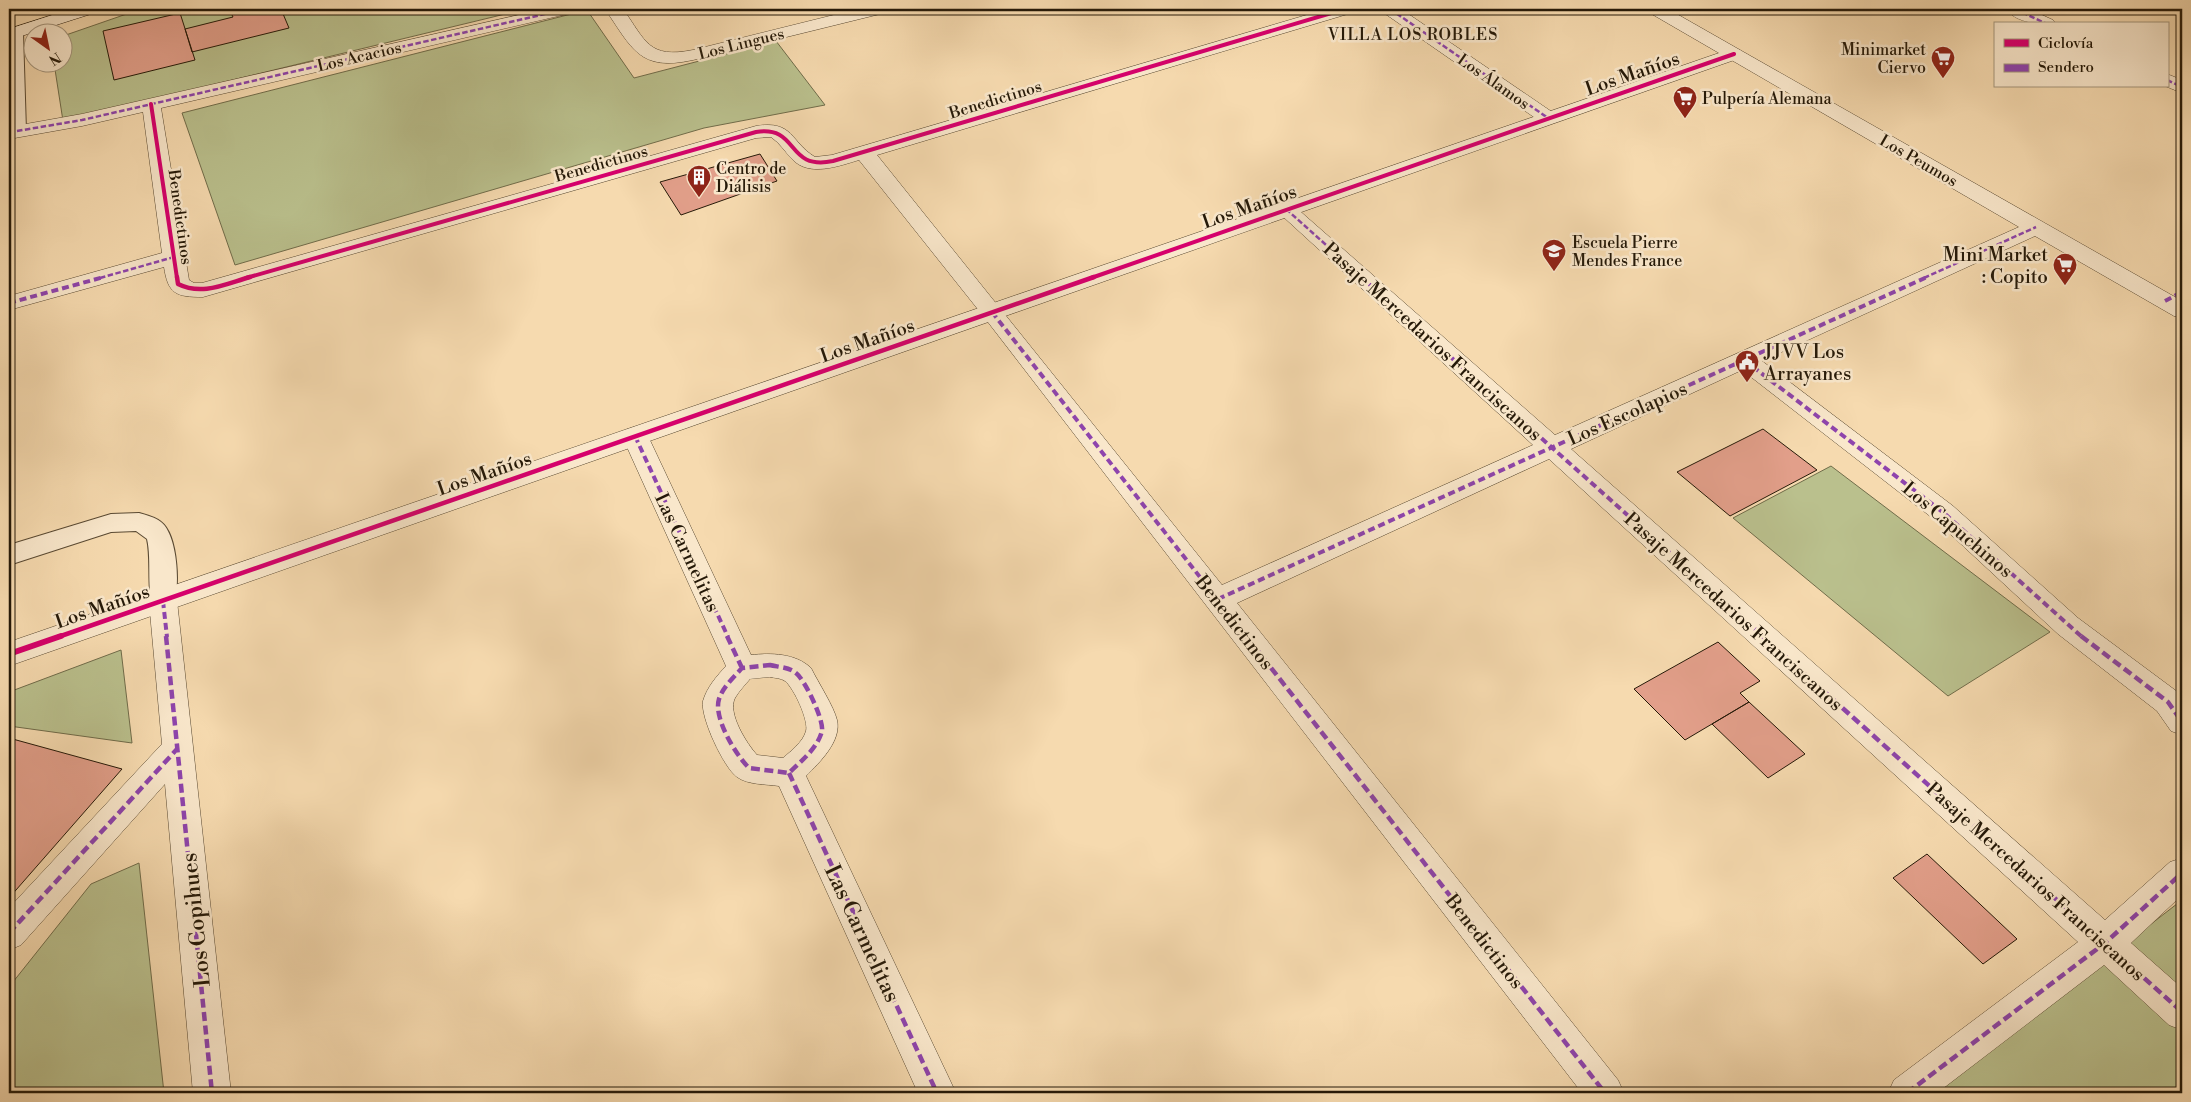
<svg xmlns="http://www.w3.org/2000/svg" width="2191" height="1102" font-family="'Libre Bodoni',serif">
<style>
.green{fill:#bac08d;stroke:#706c4a}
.building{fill:#e29f8a;stroke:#251908}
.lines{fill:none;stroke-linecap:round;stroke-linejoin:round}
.service-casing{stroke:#594932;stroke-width:2}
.minor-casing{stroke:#594932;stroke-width:1}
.tertiary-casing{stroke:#594932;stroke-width:1}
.secondary-casing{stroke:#251908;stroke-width:1}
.service{fill:#f9e7cb;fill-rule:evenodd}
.minor{fill:#f9e7cb;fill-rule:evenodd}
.tertiary{fill:#f9e7cb;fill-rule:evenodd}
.secondary{fill:#f9e7cb;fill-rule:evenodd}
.quiet-far2{stroke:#8e44ad;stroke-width:2.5;stroke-dasharray:5.5 2.5;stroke-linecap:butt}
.quiet-far1{stroke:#8e44ad;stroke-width:4;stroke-dasharray:7 4;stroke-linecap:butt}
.quiet{stroke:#8e44ad;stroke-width:4.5;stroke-dasharray:9 4.5;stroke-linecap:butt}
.cycleway-far2-casing{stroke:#f9e7cb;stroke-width:6}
.cycleway-far1-casing{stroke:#f9e7cb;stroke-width:8}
.cycleway-casing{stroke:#f9e7cb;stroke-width:9}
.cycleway-far2{stroke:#d6006c;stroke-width:4}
.cycleway-far1{stroke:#d6006c;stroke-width:4.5}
.cycleway{stroke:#d6006c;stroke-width:6}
.labels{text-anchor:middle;stroke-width:5;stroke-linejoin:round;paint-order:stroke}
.far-neighbourhood-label{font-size:16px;letter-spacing:1px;fill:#251908;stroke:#f9e7cb}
.far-street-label{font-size:16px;fill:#251908;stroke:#f9e7cb}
.far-poi-label{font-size:16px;fill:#251908;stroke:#f9e7cb;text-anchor:start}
.street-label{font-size:19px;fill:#251908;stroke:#f9e7cb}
.poi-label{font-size:19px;fill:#251908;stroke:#f9e7cb;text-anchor:end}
.near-street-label{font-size:22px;fill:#251908;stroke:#f9e7cb}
</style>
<rect width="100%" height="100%" fill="#f6daaf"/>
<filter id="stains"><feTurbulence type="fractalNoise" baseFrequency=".004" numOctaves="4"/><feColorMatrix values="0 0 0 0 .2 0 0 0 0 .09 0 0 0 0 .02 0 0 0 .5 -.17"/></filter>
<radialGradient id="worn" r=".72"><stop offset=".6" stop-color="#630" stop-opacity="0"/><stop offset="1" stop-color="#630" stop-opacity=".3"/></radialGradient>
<path class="green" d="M141,9H526L63,121L54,63L62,62L63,36Z
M587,10L634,78L776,41L825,105L704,128L235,265L182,113Z
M1831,466L2050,632L1948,696L1733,518Z
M121,650L132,743L9,726V692Z
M139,863L164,1093H9V987L91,884Z
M2182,900V1093H1933Z"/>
<path class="building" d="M229,9H281L289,28L192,52L185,29L233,17Z
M180,13L195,60L114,80L103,31Z
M760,154L777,181L681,215L660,182Z
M1763,429L1817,470L1730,516L1677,472Z
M1718,642L1760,681L1740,693L1749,702L1685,740L1634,689Z
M1749,702L1805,754L1768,778L1712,724Z
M9,738L122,769L9,898Z
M1927,854L2017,939L1983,964L1893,878Z"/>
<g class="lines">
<defs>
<path id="service" d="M15,28L21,30L23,33L26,131L23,135L17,136L11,135L9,132V30Z
M139,513C146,515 155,517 161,522C178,535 181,591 172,608L163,611L154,608C146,592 152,560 147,539L136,531L111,532L9,565V545L111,514Z"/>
<path id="minor" d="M545,9H576L573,13L567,14L161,108L189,280L194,283H202L756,126C794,120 790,142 815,157L832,155L1327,9H1354L1351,13L877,155L1222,585L1533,445L1279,213L1275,209L1279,205L1286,203L1293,205L1555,435L2019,227L1728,58L1725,54L1728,50L1734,49L1740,50L2182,301V318L2174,316L2035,236L1762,361L1953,506L2078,618L2179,693L2182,698V735L2171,731L2157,711L2058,634L1935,520L1742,370L1571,449L2105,920L2170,862L2182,858V895L2131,943L2182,988V1030L2169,1025L2104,965L1937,1093H1888L1894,1080L2078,942L1549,459L1237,603L1618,1080L1624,1093H1582L984,317L859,160C839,166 810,177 793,160C785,152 780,143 771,137L756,138L203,297C176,297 168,294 164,267L9,310V296L162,253L143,112L82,126L9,139V127L82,114Z
M605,9H623C646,41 648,59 693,50L858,9H887L884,13L693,60C639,72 632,48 605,9Z
M1381,9H1401L1555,114L1558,118L1555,122L1548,124L1541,122L1384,13Z
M2006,9H2029L2053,20L2056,24C2040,24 2017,24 2006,9Z
M2167,74L2182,80V93L2165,86H2167Z
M635,427L644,430L648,436L751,655C771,653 795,653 811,668C818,682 834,707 837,720C842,741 819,763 806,776L956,1093H918L779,786C766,784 748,785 737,777C724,768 700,717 703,701C707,687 717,676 726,666L622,436L626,430ZM770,677C775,678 781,678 785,681C794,688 809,721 806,731C803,742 791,751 783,758L757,755C747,744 727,713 735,698C739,691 745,685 750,679Z
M163,590L173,593L177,601L231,1093H193L165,784L21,945L9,950V908L162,744L149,601L153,593Z"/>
<path id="tertiary" d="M1647,9H1668L1740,50L1743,54L1740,58L9,666V642L1719,53L1650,13Z"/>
<path id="secondary" d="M71,9H97L94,13L9,40V29Z"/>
</defs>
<use href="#service" class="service-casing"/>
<use href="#minor" class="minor-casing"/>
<use href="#tertiary" class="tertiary-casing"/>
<use href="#secondary" class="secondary-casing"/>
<use href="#service" class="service"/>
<use href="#minor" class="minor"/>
<use href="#tertiary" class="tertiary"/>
<use href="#secondary" class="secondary"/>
<path class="quiet-far2" d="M1390,9L1548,118
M2015,9L2047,24
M2167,80L2182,87
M17,131L82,120L567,9
M1286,209L1363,278
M100,278L174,257
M1924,278L2036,227"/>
<path class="quiet-far1" d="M1361,277L1764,637
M2165,301L2182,292
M9,303L104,277
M992,312L1247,637
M1744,360L1944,513L2082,637
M635,436L728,637
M1218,599L1927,277
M163,601L167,637"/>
<path class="quiet" d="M166,636L212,1093
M727,636L742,668
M1246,636L1605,1093
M1762,636L2182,1012
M2081,636L2168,702L2182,722
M770,665C778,667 789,667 796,673C805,680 824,720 822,731C817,749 802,760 789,773L749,768C736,755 713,718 719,699C723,687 734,677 742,668Z
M789,773L937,1093
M9,933L178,748
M1907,1093L2105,943L2182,873"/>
<defs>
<path id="cycleway-far2" d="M151,104L177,278
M246,278L756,132C800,125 785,171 833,161L1345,9
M1091,278L1734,54"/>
<path id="cycleway-far1" d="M177,277L178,284C202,296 225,284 250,277
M58,637L1094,277"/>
<path id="cycleway" d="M9,654L61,636"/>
</defs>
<use href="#cycleway-far2" class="cycleway-far2-casing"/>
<use href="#cycleway-far1" class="cycleway-far1-casing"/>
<use href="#cycleway" class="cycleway-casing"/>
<use href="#cycleway-far2" class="cycleway-far2"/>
<use href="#cycleway-far1" class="cycleway-far1"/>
<use href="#cycleway" class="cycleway"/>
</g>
<defs>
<symbol id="supermarket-pin" viewBox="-11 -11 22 30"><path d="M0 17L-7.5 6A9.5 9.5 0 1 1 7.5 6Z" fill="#8f2418" stroke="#f9e7cb"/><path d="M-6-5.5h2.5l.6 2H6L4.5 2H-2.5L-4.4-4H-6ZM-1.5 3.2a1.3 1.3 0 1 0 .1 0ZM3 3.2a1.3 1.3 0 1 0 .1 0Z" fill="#fff"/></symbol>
<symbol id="building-pin" viewBox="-11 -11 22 30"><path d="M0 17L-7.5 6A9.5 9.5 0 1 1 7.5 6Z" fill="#8f2418" stroke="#f9e7cb"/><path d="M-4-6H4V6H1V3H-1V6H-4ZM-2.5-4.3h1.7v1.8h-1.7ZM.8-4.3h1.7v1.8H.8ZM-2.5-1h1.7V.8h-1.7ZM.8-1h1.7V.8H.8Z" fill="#fff"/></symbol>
<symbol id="school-pin" viewBox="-11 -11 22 30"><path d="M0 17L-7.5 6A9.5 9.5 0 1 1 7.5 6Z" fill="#8f2418" stroke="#f9e7cb"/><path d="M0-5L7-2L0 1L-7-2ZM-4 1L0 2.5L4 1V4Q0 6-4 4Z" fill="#fff"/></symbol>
<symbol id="civic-pin" viewBox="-11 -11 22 30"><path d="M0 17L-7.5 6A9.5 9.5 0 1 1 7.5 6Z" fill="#8f2418" stroke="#f9e7cb"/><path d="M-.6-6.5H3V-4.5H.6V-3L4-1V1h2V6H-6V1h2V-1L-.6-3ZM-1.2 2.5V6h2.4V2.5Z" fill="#fff"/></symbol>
</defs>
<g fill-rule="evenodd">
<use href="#supermarket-pin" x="1929" y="44" width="28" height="38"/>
<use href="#supermarket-pin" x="1671" y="84" width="28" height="38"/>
<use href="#building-pin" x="685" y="163" width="28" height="38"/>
<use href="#school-pin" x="1540" y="237" width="28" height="38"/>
<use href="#supermarket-pin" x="2051" y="251" width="28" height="38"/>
<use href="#civic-pin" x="1733" y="348" width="28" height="38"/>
</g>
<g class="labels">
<g class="far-neighbourhood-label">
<text x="1413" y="40">VILLA LOS ROBLES</text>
</g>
<g class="far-street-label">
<text transform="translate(741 43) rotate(-14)" y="6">Los Lingues</text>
<text transform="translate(359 56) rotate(-13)" y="6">Los Acacios</text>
<text transform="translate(1494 81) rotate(35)" y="6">Los Álamos</text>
<text transform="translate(995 99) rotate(-17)" y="6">Benedictinos</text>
<text transform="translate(1919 160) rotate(30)" y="6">Los Peumos</text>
<text transform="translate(601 163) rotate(-16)" y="6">Benedictinos</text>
<text transform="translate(181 217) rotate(82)" y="6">Benedictinos</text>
</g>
<g class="far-poi-label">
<text x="1926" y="55" text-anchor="end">Minimarket<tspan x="1926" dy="18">Ciervo</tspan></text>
<text x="1702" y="104">Pulpería Alemana</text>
<text x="716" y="174">Centro de<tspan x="716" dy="18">Diálisis</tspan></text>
<text x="1572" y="248">Escuela Pierre<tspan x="1572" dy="18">Mendes France</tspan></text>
</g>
<g class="street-label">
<text transform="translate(1632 73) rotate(-19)" y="7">Los Mañíos</text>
<text transform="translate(1249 206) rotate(-19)" y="7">Los Mañíos</text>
<text transform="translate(867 340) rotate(-19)" y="7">Los Mañíos</text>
<text transform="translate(1433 341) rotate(42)" y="7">Pasaje Mercedarios Franciscanos</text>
<text transform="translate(1627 413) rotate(-24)" y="7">Los Escolapios</text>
<text transform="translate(484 473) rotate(-19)" y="7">Los Mañíos</text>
<text transform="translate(1958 529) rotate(40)" y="7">Los Capuchinos</text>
<text transform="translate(688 552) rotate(65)" y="7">Las Carmelitas</text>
<text transform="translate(102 606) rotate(-19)" y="7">Los Mañíos</text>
<text transform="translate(1734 611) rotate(42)" y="7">Pasaje Mercedarios Franciscanos</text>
<text transform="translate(1235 622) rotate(52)" y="7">Benedictinos</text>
<text transform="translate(2036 881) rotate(42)" y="7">Pasaje Mercedarios Franciscanos</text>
<text transform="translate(1485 941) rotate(52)" y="7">Benedictinos</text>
</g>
<g class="poi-label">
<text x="2048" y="261">Mini Market<tspan x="2048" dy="22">: Copito</tspan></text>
<text x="1764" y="358" text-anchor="start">JJVV Los<tspan x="1764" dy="22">Arrayanes</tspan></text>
</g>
<g class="near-street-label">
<text transform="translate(195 920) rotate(-96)" y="8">Los Copihues</text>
<text transform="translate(863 933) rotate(65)" y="8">Las Carmelitas</text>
</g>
</g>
<rect width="2191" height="1102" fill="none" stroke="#f6daaf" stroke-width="30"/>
<rect x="10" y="10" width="2171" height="1082" fill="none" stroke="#251908" stroke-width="2.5"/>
<rect x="15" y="15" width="2161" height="1072" fill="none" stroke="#251908"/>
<rect x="1994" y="22" width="175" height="65" fill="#f9e7cb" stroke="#a4957d"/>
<rect x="2004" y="39" width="25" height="8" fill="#d6006c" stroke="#a4957d"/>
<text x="2038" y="48" font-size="15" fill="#251908">Ciclovía</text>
<rect x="2004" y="64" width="25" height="8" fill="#8e44ad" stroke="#a4957d"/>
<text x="2038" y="72" font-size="15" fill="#251908">Sendero</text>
<g transform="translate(48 48) rotate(147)"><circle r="24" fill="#f9e7cb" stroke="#a4957d"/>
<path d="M0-4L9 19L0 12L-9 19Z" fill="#8f2418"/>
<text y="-8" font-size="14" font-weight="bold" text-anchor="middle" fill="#251908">N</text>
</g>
<rect width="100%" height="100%" filter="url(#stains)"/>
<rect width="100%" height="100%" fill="url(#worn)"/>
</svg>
